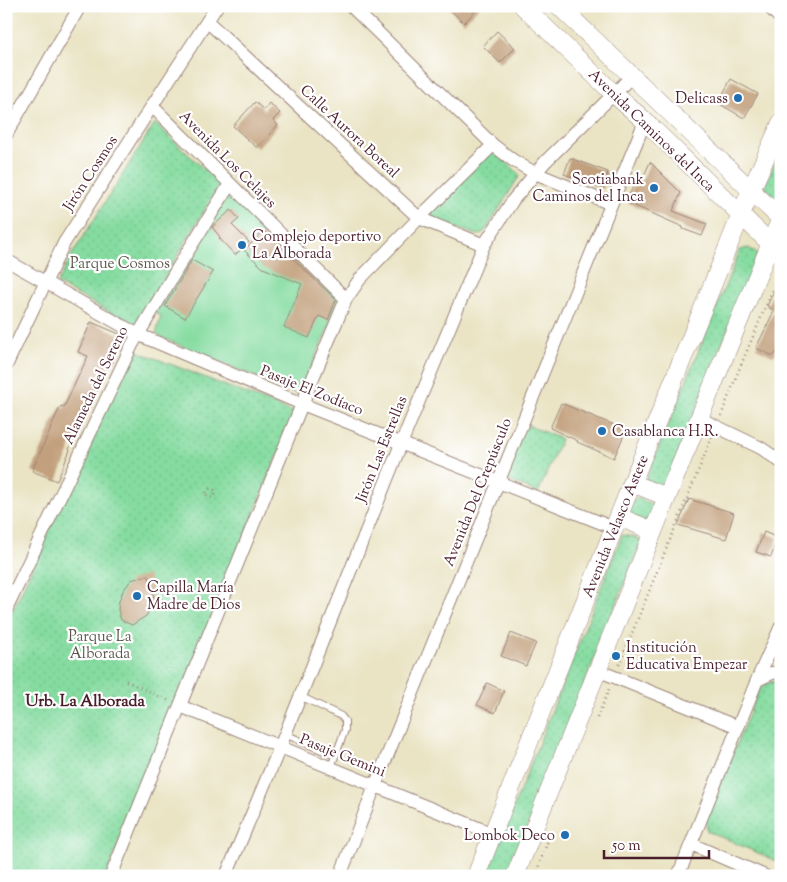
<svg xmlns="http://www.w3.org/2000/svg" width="787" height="882" font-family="'Sorts Mill Goudy',serif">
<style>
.grass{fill:url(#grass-dots);stroke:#687e66}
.pitch{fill:#85dca0;stroke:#687e66}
.building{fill:#c2a07d}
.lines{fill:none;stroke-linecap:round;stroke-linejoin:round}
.lane-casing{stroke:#9a8278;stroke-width:8}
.street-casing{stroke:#9a8278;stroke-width:14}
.secondary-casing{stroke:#9a8278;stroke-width:19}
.path{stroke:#9a8278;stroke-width:2.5;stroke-dasharray:1 4;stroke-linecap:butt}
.lane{stroke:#fff;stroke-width:6}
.street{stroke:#fff;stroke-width:12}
.secondary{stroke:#fff;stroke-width:18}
.poi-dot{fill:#1f6fb2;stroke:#fff;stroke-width:2}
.labels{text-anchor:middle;stroke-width:4.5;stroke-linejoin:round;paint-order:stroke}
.poi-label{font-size:15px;fill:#4a1f2b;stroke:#fff;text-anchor:start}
.street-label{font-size:15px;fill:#4a1f2b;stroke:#fff}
.park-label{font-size:15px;fill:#5c584e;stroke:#fff}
.neighbourhood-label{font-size:16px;font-weight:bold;fill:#4a1f2b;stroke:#fff}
</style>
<defs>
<pattern id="grass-dots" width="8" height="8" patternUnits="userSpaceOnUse" patternTransform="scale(1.25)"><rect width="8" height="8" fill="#85dca0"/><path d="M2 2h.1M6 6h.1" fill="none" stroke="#74bc8a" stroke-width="1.8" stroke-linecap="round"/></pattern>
</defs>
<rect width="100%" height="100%" fill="#fff"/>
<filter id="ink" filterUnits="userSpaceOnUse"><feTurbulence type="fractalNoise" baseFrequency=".02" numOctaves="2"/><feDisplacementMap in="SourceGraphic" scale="10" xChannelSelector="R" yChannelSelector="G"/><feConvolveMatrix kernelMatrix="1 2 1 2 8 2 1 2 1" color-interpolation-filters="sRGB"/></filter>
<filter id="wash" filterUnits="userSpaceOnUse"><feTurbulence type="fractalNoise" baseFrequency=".0096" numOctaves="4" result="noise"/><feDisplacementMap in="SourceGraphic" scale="20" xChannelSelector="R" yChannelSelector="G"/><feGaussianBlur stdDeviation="1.12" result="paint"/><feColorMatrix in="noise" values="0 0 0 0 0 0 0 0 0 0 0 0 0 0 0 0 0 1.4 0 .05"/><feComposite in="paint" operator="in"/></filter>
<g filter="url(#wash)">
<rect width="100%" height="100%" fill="#eae4c5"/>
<path class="grass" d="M155,123L220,184L136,326L57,284L73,253Z
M781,148V198L779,202L764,188Z
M493,149L520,175L486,230L480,235L474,234L425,217Z
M748,248L758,253L664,489L645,481L740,250Z
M132,349L295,413L106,876H6V625Z
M525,424L561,439L538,493L503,478Z
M638,498L656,506L651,522L629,516C629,508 630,502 638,498Z
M622,535C630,536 636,537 641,542L508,876H486Z
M778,680H781V863L707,831L706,817L759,690L766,684Z"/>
<path class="pitch" d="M230,192L339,298L340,302L299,395L165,339L156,334L161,316L155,313Z"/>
<g id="blocks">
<path class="building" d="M446,6H480L464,23Z
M497,31L515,48L500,63L483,46Z
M731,79L758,94L744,118L718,103Z
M255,102L264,110L269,103L280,113L273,120L278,125L257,148L233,126Z
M570,158L608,172L603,189L564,174Z
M650,162L681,193L673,211L707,224L702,236L683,229V227L626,202L636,180L641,183Z
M231,210L239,219L232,225L249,242L235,255L219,238L220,237L212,227Z
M264,231L336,300L328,320L319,316L309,338L284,327L302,284L263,268L244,250Z
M192,260L213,272L185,318L165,306Z
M781,276V348L773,356L756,348L774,311L767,306Z
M91,322L124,336L111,366L108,365L85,418L69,449L70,450L57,481L32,471L51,428H50L61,406L64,407L88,356L78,352Z
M561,403L626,430L614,458L577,442L578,441L550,428Z
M689,499L734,513L726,539L678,525Z
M764,532L778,538L771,557L756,552Z
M148,575L154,589L153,603L149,611L146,616L132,625L121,620L118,610L119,601L123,591L131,580Z
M511,633L536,643L526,666L501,656Z
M487,683L504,691L495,713L477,705Z"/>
</g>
</g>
<g filter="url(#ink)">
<use href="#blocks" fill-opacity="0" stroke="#9a8278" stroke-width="1"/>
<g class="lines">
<defs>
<path id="lane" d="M300,696L341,716L345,721V730L331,767
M285,734L335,756"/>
<path id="street" d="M351,6L493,145L514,161L535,173L611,204
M768,6L781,19
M207,21L419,218L484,245
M152,106L346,299
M6,135L80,6
M6,260L137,334L302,404L614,528
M6,366L64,243L152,106L217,6
M699,418L761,448L781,462
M6,610L132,345L183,259L230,184
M597,670L738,727
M757,680L772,673L781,672
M180,706L493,834
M691,844L765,876
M111,876L302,404L346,299L360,279L419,218L493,145
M226,876L280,747L401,444L484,245L513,200L545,162L632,76
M340,876L375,786L645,121
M678,876L757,680L781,626"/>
<path id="secondary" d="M523,6L613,93L645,121L781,254
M559,6L781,219
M632,483L667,497
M619,517L653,531
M476,876L632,483L751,190L781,123
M515,876L667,497L764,260L781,218"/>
</defs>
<use href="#lane" class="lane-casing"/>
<use href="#street" class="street-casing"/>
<use href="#secondary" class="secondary-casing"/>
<path class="path" d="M721,416L738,372L779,275
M206.5 493a4.5 4.5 0 1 1 9 0a4.5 4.5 0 1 1-9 0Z
M619,665L712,437
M126,681L170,701
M597,718L609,689
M535,876L550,835"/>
<use href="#lane" class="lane"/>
<use href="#street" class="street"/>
<use href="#secondary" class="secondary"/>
</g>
</g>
<g class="poi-dot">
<circle cx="738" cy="98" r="5"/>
<circle cx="654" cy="188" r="5"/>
<circle cx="242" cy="245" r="5"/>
<circle cx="602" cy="431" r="5"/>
<circle cx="137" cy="596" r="5"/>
<circle cx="616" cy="656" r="5"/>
<circle cx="565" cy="835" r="5"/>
</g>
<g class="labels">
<g class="poi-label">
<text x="728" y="103" text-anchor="end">Delicass</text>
<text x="644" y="184" text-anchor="end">Scotiabank<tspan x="644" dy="17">Caminos del Inca</tspan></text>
<text x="252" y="241">Complejo deportivo<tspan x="252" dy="17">La Alborada</tspan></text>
<text x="612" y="436">Casablanca H.R.</text>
<text x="147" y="592">Capilla María<tspan x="147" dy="17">Madre de Dios</tspan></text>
<text x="626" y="652">Institución<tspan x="626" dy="17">Educativa Empezar</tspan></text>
<text x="555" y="840" text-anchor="end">Lombok Deco</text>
</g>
<g class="street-label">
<text transform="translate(652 130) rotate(44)" y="5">Avenida Caminos del Inca</text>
<text transform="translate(350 131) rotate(43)" y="5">Calle Aurora Boreal</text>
<text transform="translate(228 159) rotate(45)" y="5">Avenida Los Celajes</text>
<text transform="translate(90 173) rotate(-57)" y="5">Jirón Cosmos</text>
<text transform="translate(95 385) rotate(-64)" y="5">Alameda del Sereno</text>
<text transform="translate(312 390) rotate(22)" y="5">Pasaje El Zodíaco</text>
<text transform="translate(381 449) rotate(-68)" y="5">Jirón Las Estrellas</text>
<text transform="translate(477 492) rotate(-68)" y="5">Avenida Del Crepúsculo</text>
<text transform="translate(615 526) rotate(-68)" y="5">Avenida Velasco Astete</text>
<text transform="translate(343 755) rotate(22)" y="5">Pasaje Gemini</text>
</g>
<g class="park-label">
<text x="120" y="268">Parque Cosmos</text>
<text x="100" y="641">Parque La<tspan x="100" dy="17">Alborada</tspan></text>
</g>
<g class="neighbourhood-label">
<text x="85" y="706">Urb. La Alborada</text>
</g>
</g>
<rect width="787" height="882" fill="none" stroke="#fff" stroke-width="25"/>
<path d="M604 850v8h105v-8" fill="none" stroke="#4a1f2b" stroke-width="2.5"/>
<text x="612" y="850" font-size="15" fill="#4a1f2b" stroke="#ffffff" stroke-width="4" paint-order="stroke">50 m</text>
</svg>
